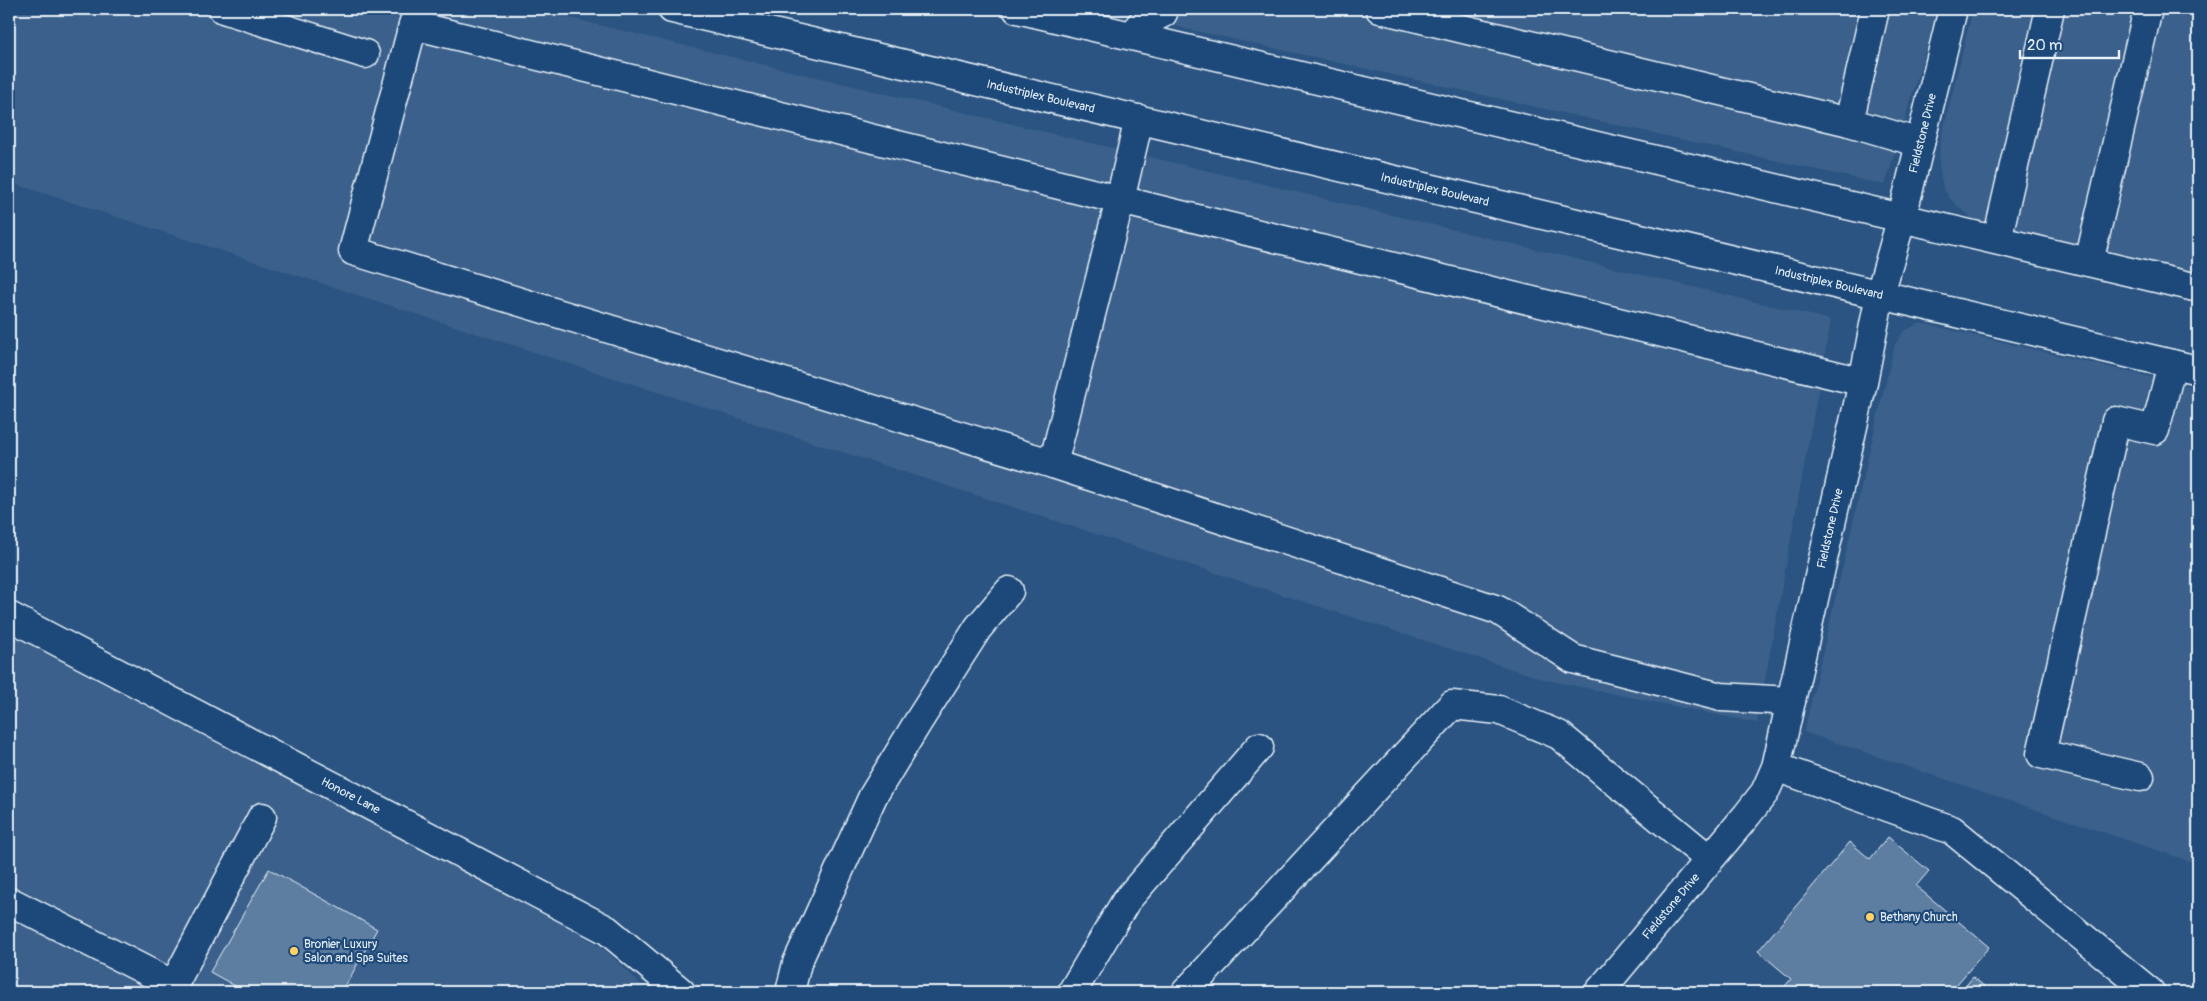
<svg xmlns="http://www.w3.org/2000/svg" width="2207" height="1001" font-family="Pangolin,sans-serif">
<style>
.built{fill:#3a608b}
.building{fill:#5d7da1;stroke:#e8f1f8}
.lines{fill:none;stroke-linecap:round;stroke-linejoin:round}
.minor-casing{stroke:#e8f1f8;stroke-width:31}
.minor{stroke:#1f4a7a;stroke-width:28}
.poi-dot{fill:#ffd166;stroke:#1f4a7a;stroke-width:2}
.labels{text-anchor:middle;stroke-width:4.5;stroke-linejoin:round;paint-order:stroke}
.street-label{font-size:12px;fill:#e8f1f8;stroke:#1f4a7a}
.poi-label{font-size:12px;fill:#e8f1f8;stroke:#1f4a7a;text-anchor:start}
</style>
<rect width="100%" height="100%" fill="#2b5482"/>
<filter id="ink" filterUnits="userSpaceOnUse"><feTurbulence type="fractalNoise" baseFrequency=".02" numOctaves="2"/><feDisplacementMap in="SourceGraphic" scale="10" xChannelSelector="R" yChannelSelector="G"/><feConvolveMatrix kernelMatrix="1 2 1 2 8 2 1 2 1" color-interpolation-filters="sRGB"/></filter>
<g filter="url(#ink)">
<path class="built" d="M9,9H532L1831,320L1757,723L1546,680L9,182Z
M1098,9H1938L1885,185Z
M1973,9H2198V288L1997,240L1951,200L1943,188L1939,166L1940,143Z
M1918,324H1925L2198,388V864L1804,732L1892,355L1895,344L1904,331Z
M9,634L514,895L603,948L649,992H9Z"/>
<path class="building" d="M1888,837L1929,871L1916,886L1989,947L1957,984L1963,989L1973,977L1991,992H1780L1791,979L1758,951L1850,842L1870,859Z
M269,869L377,929L342,992H246L210,972Z"/>
<g class="lines">
<defs>
<g id="minor">
<path d="M223,9L365,54"/>
<path d="M418,9L413,25L1120,200L1139,119"/>
<path id="s1" d="M672,9L2198,370"/>
<path d="M1017,9L2198,288"/>
<path d="M1380,9L1849,122"/>
<path d="M1875,9L1849,122L1920,143"/>
<path d="M413,25L353,251L1053,464L1120,200L1863,382"/>
<path d="M1140,25L1163,13L1164,9"/>
<path d="M1997,240L2050,9"/>
<path d="M2089,262L2148,9"/>
<path d="M1053,464L1498,610L1573,659L1721,697L1791,701"/>
<path id="s2" d="M9,616L607,930L681,992"/>
<path d="M1776,767L1952,830L2150,992"/>
<path d="M2140,777L2041,754L2116,421L2155,430L2172,364"/>
<path d="M9,901L174,985"/>
<path d="M170,992L262,817"/>
<path d="M790,992L797,963L873,796L918,722L978,628L1009,591"/>
<path d="M1072,992L1126,901L1259,747"/>
<path d="M1186,992L1452,705L1499,710L1559,735L1709,859"/>
<path id="s3" d="M1599,992L1747,815L1765,792L1776,767L1863,382L1880,294L1902,217L1953,9"/>
</g>
</defs>
<use href="#minor" class="minor-casing"/>
<use href="#minor" class="minor"/>
</g>
</g>
<g class="poi-dot">
<circle cx="1870" cy="917" r="5"/>
<circle cx="294" cy="951" r="5"/>
</g>
<g class="labels">
<g class="street-label">
<text dy="4" stroke="none"><textPath href="#s1" startOffset="379">Industriplex Boulevard</textPath></text>
<text dy="4" stroke="none"><textPath href="#s3" startOffset="938">Fieldstone Drive</textPath></text>
<text dy="4" stroke="none"><textPath href="#s1" startOffset="784">Industriplex Boulevard</textPath></text>
<text dy="4" stroke="none"><textPath href="#s1" startOffset="1189">Industriplex Boulevard</textPath></text>
<text dy="4" stroke="none"><textPath href="#s3" startOffset="532">Fieldstone Drive</textPath></text>
<text dy="4" stroke="none"><textPath href="#s2" startOffset="386">Honore Lane</textPath></text>
<text dy="4" stroke="none"><textPath href="#s3" startOffset="112">Fieldstone Drive</textPath></text>
</g>
<g class="poi-label">
<text x="1880" y="921">Bethany Church</text>
<text x="304" y="948">Bronier Luxury<tspan x="304" dy="14">Salon and Spa Suites</tspan></text>
</g>
</g>
<rect width="2207" height="1001" fill="none" stroke="#1f4a7a" stroke-width="30"/>
<rect x="15" y="15" width="2177" height="971" fill="none" stroke="#e8f1f8" stroke-width="2" filter="url(#ink)"/>
<path d="M2020 50v8h99v-8" fill="none" stroke="#e8f1f8" stroke-width="2.5"/>
<text x="2027" y="50" font-size="15" fill="#e8f1f8" stroke="#1f4a7a" stroke-width="4" paint-order="stroke">20 m</text>
</svg>
